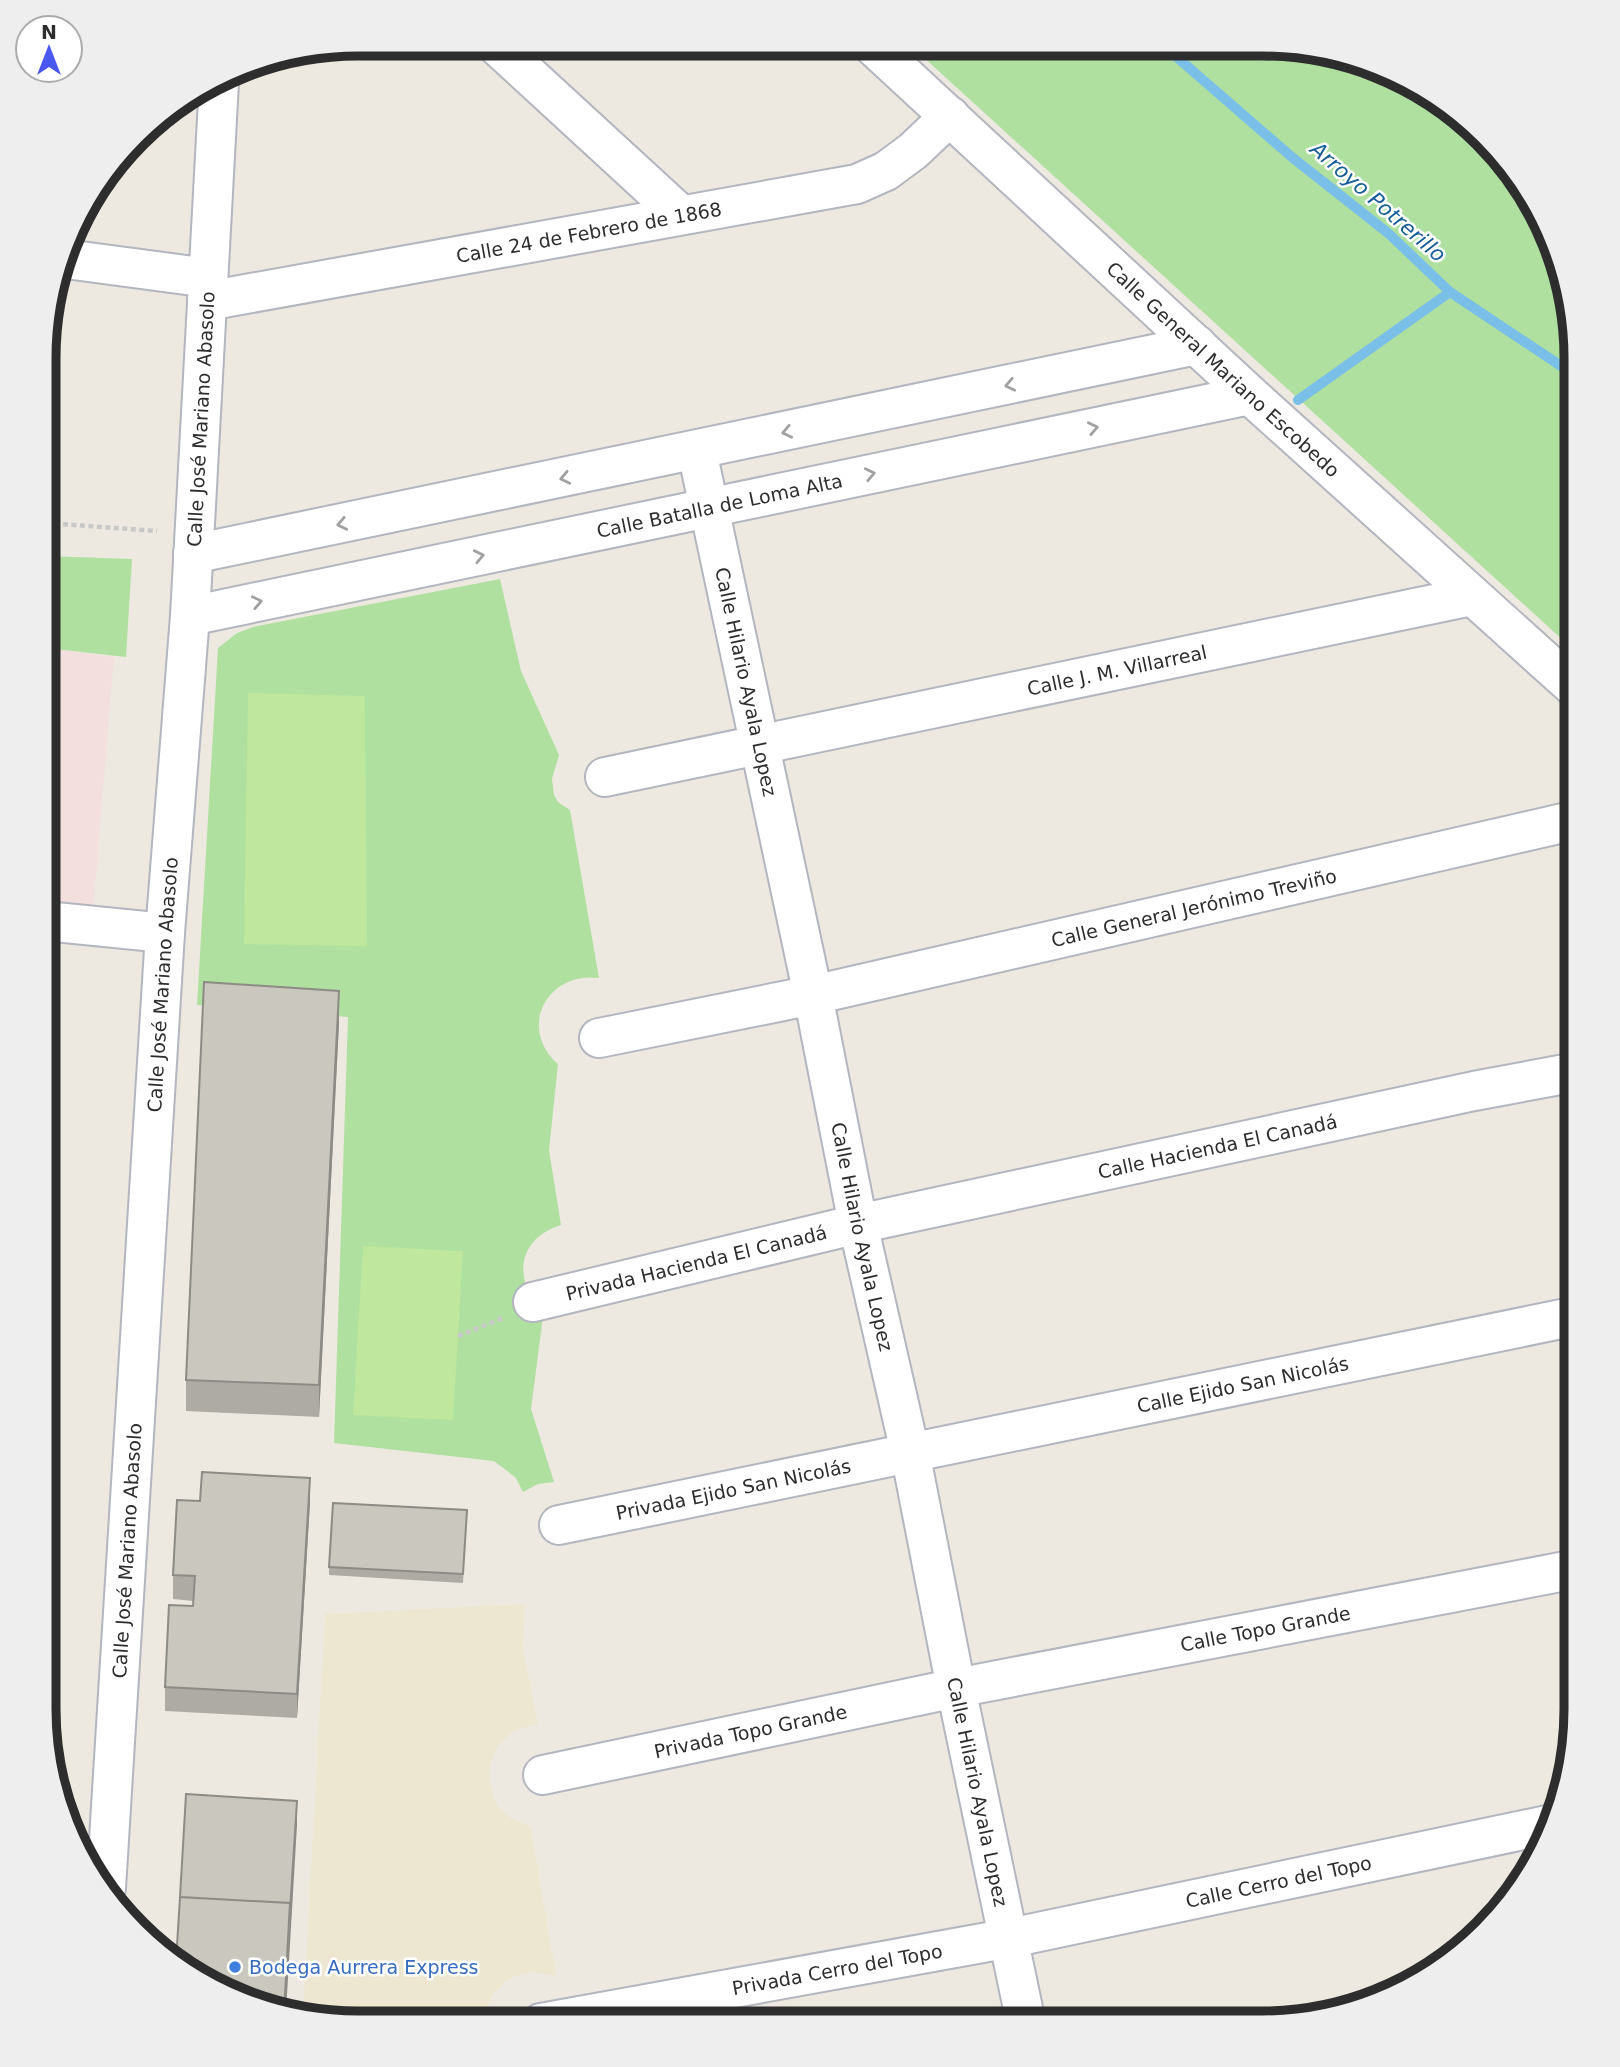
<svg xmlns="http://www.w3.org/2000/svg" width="1620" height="2067" font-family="'DejaVu Sans',sans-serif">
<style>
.education{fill:#ede7d1}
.medical{fill:#f3e0de}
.grass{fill:#afe0a0}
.pitch{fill:#bfe79d}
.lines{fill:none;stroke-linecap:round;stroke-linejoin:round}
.stream{stroke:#7abfe8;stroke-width:10}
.minor-casing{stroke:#b3b5bf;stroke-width:42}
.path{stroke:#c8c8c8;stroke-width:4.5;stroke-dasharray:5 3.5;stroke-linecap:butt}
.minor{stroke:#fff;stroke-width:38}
.wall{fill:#adaba3}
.shaded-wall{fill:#8d8b85}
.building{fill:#c9c7be;stroke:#8d8b85;stroke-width:2}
.oneway{stroke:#a0a0a0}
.shop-dot{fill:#3f7fe0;stroke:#fff;stroke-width:2.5}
.labels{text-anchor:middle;stroke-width:5;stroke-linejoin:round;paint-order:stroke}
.street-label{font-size:19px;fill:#2d2d2d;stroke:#fff}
.shop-label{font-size:19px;fill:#366cbe;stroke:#fff;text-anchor:start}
.water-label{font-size:21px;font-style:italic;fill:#155d98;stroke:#fff}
.rim{fill:none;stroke:#2d2d2d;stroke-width:9}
</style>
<rect width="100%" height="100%" fill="#ede9e0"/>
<path class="education" d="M525,1604L523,1648L538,1724L519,1729L510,1734L498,1746L490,1765L489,1778L494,1798L499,1808L509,1817L531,1827L556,1976L533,1972L515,1976L506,1981L494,1993L488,2004L485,2023H337L303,2016L325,1614Z"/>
<path class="medical" d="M46,648L114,657L91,937L45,932Z"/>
<path class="grass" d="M910,45L1304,46L1437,97L1534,201L1566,277L1576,357V652Z
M46,556L132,559L126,657L46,648Z
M500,579L521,671L559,755L552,779L554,795L558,802L570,810L599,978C547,971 517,1028 558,1064L549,1150L561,1225C551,1228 544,1232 536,1239C512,1264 526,1292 543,1316L531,1409L554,1482L538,1484L523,1492L516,1478L494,1461L334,1443L348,1017L197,1005L218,648L237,633L253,627Z"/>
<path class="pitch" d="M248,693L365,696L367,946L244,944Z
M363,1246L463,1251L453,1420L353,1415Z"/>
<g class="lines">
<path class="stream" d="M1164,46L1293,158L1388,233L1450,292L1576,376
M1298,400L1450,292"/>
<defs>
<g id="minor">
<path d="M495,44L681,215"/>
<path id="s1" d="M872,45L1250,395L1576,689"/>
<path d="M66,259L208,278"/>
<path id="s2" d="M207,301L857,184L886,171L913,151L950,116"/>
<path id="s3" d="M697,451L813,995L858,1224L910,1452L956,1688L1026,2023"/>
<path d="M193,554L1197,345"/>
<path id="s4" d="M190,616L1250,395"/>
<path id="s5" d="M605,777L1472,596"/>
<path d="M45,921L165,933"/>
<path id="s6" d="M599,1038L813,995L1576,820"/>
<path id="s7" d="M533,1302L858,1224L1474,1091L1576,1072"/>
<path id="s8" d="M559,1525L1576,1316"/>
<path id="s9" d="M543,1775L956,1688L1576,1569"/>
<path id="s10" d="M106,1888L165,933L190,616L219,82"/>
<path id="s11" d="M541,2023L1010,1938L1547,1825"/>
</g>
</defs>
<use href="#minor" class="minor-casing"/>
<path class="path" d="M46,523L157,531
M458,1336L503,1318"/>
<use href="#minor" class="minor"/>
</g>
<path class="wall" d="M339,1023L319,1417L186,1411V1380Z
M200,1501L310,1502L297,1718L165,1711V1687L193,1606V1601L173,1599V1575Z
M467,1510L463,1583L329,1575V1567Z"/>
<path class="shaded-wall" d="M339,991V1023L319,1417V1385Z
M310,1478V1502L297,1718V1694Z
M297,1801V1825L286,2012H284Z"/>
<path class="building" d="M204,982L339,991L319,1385L186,1380Z
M202,1472L310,1478L297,1694L165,1687L169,1605L193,1606L195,1576L173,1575L177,1500L200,1501Z
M333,1503L467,1510L463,1574L329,1567Z
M186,1794L297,1801L290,1910V1903L180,1897Z
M180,1897L290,1903L284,2012L257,2007L184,1971L176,1962Z"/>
<defs><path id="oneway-chevron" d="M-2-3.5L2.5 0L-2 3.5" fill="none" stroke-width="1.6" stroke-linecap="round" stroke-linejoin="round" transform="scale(1.75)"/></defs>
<g class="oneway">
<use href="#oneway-chevron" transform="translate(1010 385) rotate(168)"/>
<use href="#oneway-chevron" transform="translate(1093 428) rotate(-12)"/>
<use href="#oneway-chevron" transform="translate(787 432) rotate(168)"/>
<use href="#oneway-chevron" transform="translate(870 474) rotate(-12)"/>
<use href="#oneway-chevron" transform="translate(565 478) rotate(168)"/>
<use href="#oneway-chevron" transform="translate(342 524) rotate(168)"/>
<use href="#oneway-chevron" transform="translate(479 556) rotate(-12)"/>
<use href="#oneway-chevron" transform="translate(257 602) rotate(-12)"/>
</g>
<circle class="shop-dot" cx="235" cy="1967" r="7"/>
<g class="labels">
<g class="street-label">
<text dy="7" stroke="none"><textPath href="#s2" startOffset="388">Calle 24 de Febrero de 1868</textPath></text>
<text dy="7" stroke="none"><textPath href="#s1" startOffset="478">Calle General Mariano Escobedo</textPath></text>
<text dy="7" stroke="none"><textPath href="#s10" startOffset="1472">Calle José Mariano Abasolo</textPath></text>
<text dy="7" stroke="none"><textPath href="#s4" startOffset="541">Calle Batalla de Loma Alta</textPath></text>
<text dy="7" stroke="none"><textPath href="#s5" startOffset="523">Calle J. M. Villarreal</textPath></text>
<text dy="7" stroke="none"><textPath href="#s3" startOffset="236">Calle Hilario Ayala Lopez</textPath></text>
<text dy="7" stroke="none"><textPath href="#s6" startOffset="609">Calle General Jerónimo Treviño</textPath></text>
<text dy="7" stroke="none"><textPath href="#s10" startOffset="905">Calle José Mariano Abasolo</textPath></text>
<text dy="7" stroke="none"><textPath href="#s7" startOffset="702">Calle Hacienda El Canadá</textPath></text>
<text dy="7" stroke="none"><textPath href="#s3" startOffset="803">Calle Hilario Ayala Lopez</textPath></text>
<text dy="7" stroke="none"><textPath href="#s7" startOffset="168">Privada Hacienda El Canadá</textPath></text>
<text dy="7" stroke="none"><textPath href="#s8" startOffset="698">Calle Ejido San Nicolás</textPath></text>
<text dy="7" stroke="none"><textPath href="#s8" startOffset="178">Privada Ejido San Nicolás</textPath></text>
<text dy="7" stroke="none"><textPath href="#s10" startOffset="338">Calle José Mariano Abasolo</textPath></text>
<text dy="7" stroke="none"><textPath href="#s9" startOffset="737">Calle Topo Grande</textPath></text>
<text dy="7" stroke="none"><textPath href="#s9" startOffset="212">Privada Topo Grande</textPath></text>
<text dy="7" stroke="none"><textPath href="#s3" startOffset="1370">Calle Hilario Ayala Lopez</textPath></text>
<text dy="7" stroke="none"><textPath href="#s11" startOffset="751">Calle Cerro del Topo</textPath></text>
<text dy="7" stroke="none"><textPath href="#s11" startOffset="301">Privada Cerro del Topo</textPath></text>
</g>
<g class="shop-label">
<text x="249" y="1974">Bodega Aurrera Express</text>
</g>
<g class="water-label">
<text transform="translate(1378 202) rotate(41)" y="7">Arroyo Potrerillo</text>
</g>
</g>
<path d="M0 0H1620V2067H0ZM358 56H1262A302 302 0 0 1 1564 358V1709A302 302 0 0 1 1262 2011H358A302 302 0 0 1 56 1709V358A302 302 0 0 1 358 56Z" fill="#eee" fill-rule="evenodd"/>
<path class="rim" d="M358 56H1262A302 302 0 0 1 1564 358V1709A302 302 0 0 1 1262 2011H358A302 302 0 0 1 56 1709V358A302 302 0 0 1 358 56Z"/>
<g transform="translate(49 49)"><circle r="33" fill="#ffffff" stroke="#ababab" stroke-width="2"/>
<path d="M0-5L12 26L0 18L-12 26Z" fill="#4a58f0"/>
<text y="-10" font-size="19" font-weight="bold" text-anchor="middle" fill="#2d2d2d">N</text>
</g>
</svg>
